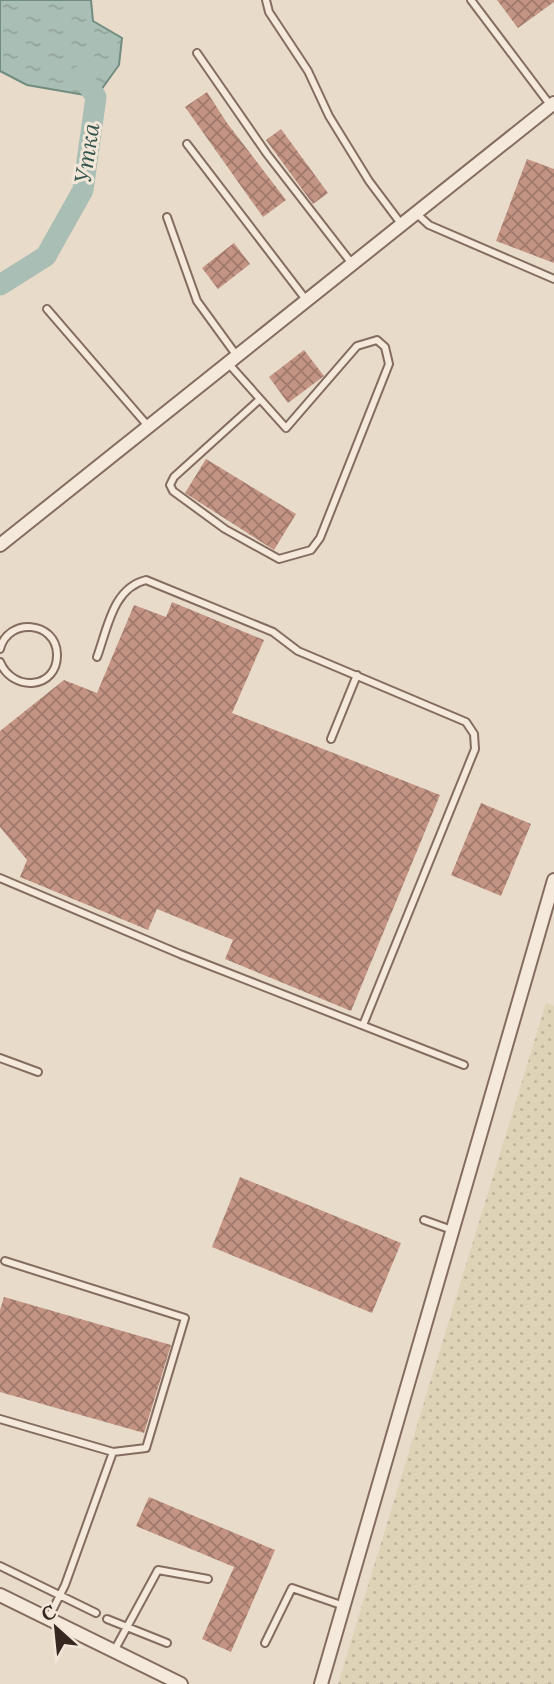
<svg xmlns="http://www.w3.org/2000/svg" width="554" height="1684" font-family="Lora,serif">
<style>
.farmland{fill:url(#farmland-dots)}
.water{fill:url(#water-ripples);stroke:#718c81;stroke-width:2}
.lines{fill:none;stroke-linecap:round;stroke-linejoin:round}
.river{stroke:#a9beb5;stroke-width:21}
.building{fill:url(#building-cross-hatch)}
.service-casing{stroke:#846d60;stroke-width:10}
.minor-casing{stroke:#846d60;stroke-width:16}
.service{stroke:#f5e9db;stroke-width:6}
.minor{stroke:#f5e9db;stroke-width:12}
.labels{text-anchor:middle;stroke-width:6;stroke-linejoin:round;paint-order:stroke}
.water-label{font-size:23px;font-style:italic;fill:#33544c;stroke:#f2e6d8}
</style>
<defs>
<pattern id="farmland-dots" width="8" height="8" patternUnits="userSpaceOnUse" patternTransform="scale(1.75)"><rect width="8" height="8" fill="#ded2b7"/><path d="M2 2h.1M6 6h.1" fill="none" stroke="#bfb49d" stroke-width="1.8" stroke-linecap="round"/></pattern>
<pattern id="water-ripples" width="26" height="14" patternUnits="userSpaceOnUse" patternTransform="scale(1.75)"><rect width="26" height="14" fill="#a9beb5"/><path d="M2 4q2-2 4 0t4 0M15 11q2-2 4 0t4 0" fill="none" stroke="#92a39b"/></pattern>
<pattern id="building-cross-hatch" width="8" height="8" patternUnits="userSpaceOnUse" patternTransform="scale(1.75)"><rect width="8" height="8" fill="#c39483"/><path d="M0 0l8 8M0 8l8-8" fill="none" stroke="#9f796b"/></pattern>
</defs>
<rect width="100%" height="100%" fill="#e9dbc9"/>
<path class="farmland" d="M546,1003L554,1006V1684H338Z"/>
<path class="water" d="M0,0H91L93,21L122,38L119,65L96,97L27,85L0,71Z"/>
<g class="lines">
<path class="river" d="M0,285L46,256L83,190L96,97L81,76"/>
</g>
<path class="building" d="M497,0H554V2L518,28Z
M207,92L227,123L286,200L263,217L185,107Z
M281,129L328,193L313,204L266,140Z
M527,159L554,169V263L496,241Z
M234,243L250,264L218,289L202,268Z
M304,350L324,376L288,403L269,377Z
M206,459L296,514L274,550L185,493Z
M172,602L264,640L232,713L440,795L351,1011L225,959L233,940L157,909L148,930L20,877L27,860L0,827V731L64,680L97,693L134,605L166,617Z
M481,803L531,824L501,896L451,875Z
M240,1177L401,1243L372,1313L212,1247Z
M4,1297L171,1345L144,1433L0,1392V1310Z
M149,1497L275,1550L231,1652L202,1639L234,1567L136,1526Z"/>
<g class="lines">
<defs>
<path id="service" d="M266,0L269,12L308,71L329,116L369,181L402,225
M471,0L551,106
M197,53L267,154L353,265
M187,144L307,301
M417,214L429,225L554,279
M167,217L197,301L237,356
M47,309L148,426
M228,363L286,428L357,346L377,340L385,347L389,364L320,538L311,550L279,559L225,529L173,491L170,485L174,477L259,400
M0,649C8,617 56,621 57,654C58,689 13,693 0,662
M97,657C108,627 113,588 146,580L273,632L298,651L466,722L474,734L475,749L363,1025
M331,739L357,675
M0,878L180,954L464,1065
M0,1058L38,1072
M424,1220L452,1230
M0,1419L113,1452L146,1448L185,1318L5,1261
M0,1566L96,1613
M48,1619L65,1585L113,1452
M107,1619L167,1643
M265,1643L292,1588L344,1606
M114,1651L158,1570L208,1579"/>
<path id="minor" d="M0,545L554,103
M0,1595L181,1684
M321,1684L554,880"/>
</defs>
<use href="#service" class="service-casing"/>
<use href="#minor" class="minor-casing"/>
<use href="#service" class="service"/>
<use href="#minor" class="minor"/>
</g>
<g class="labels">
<g class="water-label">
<text transform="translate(87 153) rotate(-81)" y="8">Утка</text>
</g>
</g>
<g transform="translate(56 1628) rotate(333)" stroke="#f2e6d8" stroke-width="5" paint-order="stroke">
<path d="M0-5L12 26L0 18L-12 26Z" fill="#362821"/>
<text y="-10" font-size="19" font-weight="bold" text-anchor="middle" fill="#362821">С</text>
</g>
</svg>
